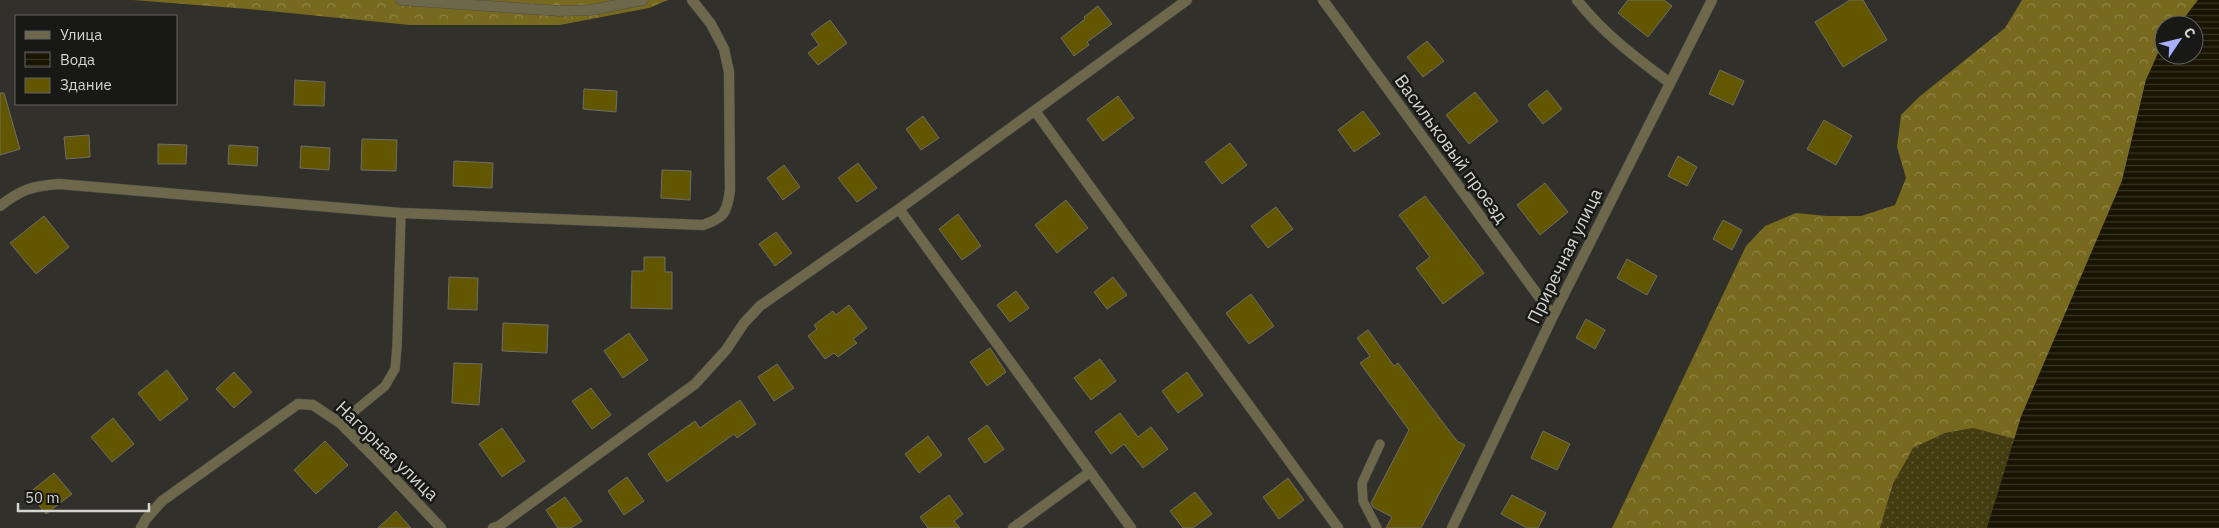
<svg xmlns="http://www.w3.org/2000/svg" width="2219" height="528" font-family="'IBM Plex Sans',sans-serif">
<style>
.grass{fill:url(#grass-dots)}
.forest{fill:url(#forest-crowns)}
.water{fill:url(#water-rules)}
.building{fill:#635600;stroke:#6e6d68}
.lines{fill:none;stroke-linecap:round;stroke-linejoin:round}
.service-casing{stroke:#4e4e49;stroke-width:10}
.minor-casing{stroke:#4e4e49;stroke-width:11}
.service{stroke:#6d684b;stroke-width:9}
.minor{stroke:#6d684b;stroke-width:10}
.labels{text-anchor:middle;stroke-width:5;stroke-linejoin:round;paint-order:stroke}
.street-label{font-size:18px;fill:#d4d4d1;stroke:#181816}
</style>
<defs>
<pattern id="grass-dots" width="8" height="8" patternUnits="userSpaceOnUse" patternTransform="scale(1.25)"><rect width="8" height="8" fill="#443c11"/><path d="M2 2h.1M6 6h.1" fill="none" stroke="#5e5733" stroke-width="1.8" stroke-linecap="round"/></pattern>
<pattern id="forest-crowns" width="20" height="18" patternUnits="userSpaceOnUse" patternTransform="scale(1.25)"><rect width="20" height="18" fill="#77691e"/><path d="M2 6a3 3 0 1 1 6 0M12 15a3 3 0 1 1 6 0" fill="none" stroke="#908448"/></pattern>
<pattern id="water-rules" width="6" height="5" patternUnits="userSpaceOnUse" patternTransform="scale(1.25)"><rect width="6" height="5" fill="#181401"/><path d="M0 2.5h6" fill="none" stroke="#393525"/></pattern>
</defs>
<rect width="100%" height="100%" fill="#31302b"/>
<path class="grass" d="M1973,428L2015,439L1987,528H1880C1885,510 1900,457 1915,447C1932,436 1952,431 1973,428Z"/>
<path class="forest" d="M133,0H668L649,8L560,25H410L248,9Z
M2022,0H2198L2179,25H2164V40L2146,80L2122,181L2021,417L2015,439L1973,428L1945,433L1913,448L1893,484L1880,528H1612L1746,246L1765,226L1796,213L1827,216H1861L1895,205L1906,178L1897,147L1901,115L1919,97L2005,28Z"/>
<path class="water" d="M2198,0H2219V528H1987L2021,417L2122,181L2146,80L2164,40V55H2194V25H2179Z"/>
<path class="building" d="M1628,0H1664L1672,6L1648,37L1618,13Z
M1850,0H1863L1887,40L1843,67L1815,22Z
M1098,6L1112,24L1087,42L1089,45L1074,56L1061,38L1085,19L1084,17Z
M830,20L847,43L818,65L808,53L819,45L811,34Z
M1427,41L1444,61L1423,77L1407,57Z
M1720,70L1744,81L1733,105L1709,94Z
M295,80L325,82L324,106L294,105Z
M584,89L617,91L616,112L583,109Z
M1547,90L1562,109L1543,124L1528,105Z
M1475,92L1498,121L1469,144L1446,115Z
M0,93H4L20,149L0,155Z
M1118,96L1134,118L1103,141L1087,119Z
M1363,111L1380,134L1354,152L1338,130Z
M923,116L939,138L921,150L906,129Z
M1824,120L1852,136L1836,165L1807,149Z
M89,135L90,157L66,159L64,137Z
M362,139L397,140L396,171L361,170Z
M1230,143L1247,165L1222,184L1205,162Z
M158,144L187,145L186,164H158Z
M229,145L258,147L257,166L228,164Z
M301,146L330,148L329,170L300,168Z
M1678,156L1697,167L1687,186L1668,176Z
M454,161L493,163L492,188L453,186Z
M858,163L877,188L857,202L838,178Z
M784,165L800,187L783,200L767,178Z
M662,170L691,171L690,200L661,198Z
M1545,183L1568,212L1540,235L1517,205Z
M1425,196L1484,273L1443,304L1416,268L1430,257L1399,215Z
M1066,200L1088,228L1057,253L1035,225Z
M1276,207L1293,229L1268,248L1251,226Z
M958,214L981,246L962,260L939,229Z
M44,216L69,247L36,274L10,243Z
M1723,220L1742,230L1732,250L1713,239Z
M776,232L792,253L775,266L759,244Z
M644,257H665V272H672V309L631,308L632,271H644Z
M1627,259L1657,276L1647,295L1617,278Z
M449,277L478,278L477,310L448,309Z
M1113,277L1127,295L1107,309L1094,292Z
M1016,291L1029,308L1010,322L997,305Z
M1251,294L1274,326L1249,344L1226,313Z
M849,305L867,328L853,339L857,343L838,357L834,353L825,359L808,336L817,329L814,325L833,311L836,315Z
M1586,319L1605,330L1595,349L1576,338Z
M503,323L548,325L547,353L502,351Z
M1368,330L1394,366L1398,363L1457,441L1465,445L1421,528H1386L1392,517L1373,507L1371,503L1409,430L1360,363L1370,356L1357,338Z
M629,333L648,360L623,378L604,351Z
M990,348L1006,372L987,386L970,362Z
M1100,359L1116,381L1091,400L1074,378Z
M454,363L482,364L479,405L452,403Z
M777,364L794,388L774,401L758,377Z
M167,370L188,399L160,421L138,393Z
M234,372L252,392L234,408L216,389Z
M1187,372L1203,395L1178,413L1162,391Z
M591,388L611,415L592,429L572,401Z
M740,400L756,424L737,438L734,434L667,482L648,454L695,421L700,428Z
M1120,413L1138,437L1151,427L1168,449L1143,468L1124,444L1111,454L1095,432Z
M113,418L134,444L112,462L91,437Z
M987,425L1004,449L985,463L968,439Z
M502,428L525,461L502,477L479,444Z
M1543,431L1570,444L1557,470L1531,458Z
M928,436L942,455L919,473L905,454Z
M325,441L348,465L316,494L294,470Z
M54,473L72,494L46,514L29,493Z
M627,477L644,501L624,515L608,491Z
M1288,478L1304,500L1279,519L1263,497Z
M1195,492L1212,514L1193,528H1183L1170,511Z
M949,495L963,514L954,521L960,528H928L920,517Z
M1512,495L1546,513L1538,528H1527L1501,514Z
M565,497L582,521L571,528H558L546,510Z
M396,511L411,528H378Z"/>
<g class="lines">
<defs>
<path id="service" d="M340,423L385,386L395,369L397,347L401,213
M1377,528L1363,501L1362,483L1380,444"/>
<path id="minor" d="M401,0L560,11L591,10L643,0
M1323,0L1553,316
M1577,0C1603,33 1636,58 1670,83
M1035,111L1338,528
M0,206C22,189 32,186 59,184L401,213L703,225C724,218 727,213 730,190L729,72L724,49L711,24L692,0
M899,209L1131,528
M141,528L146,519L162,501L298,404L313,405L340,423L378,461L441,528
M493,528L499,526L695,384L726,350L744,323L760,306L899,209L1187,0
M1013,528L1090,472
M1452,528L1553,316L1712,0"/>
</defs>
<use href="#service" class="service-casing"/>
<use href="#minor" class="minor-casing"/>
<use href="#service" class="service"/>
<use href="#minor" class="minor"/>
</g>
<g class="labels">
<g class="street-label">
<text transform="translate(1451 149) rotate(54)" y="6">Васильковый проезд</text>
<text transform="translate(1565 256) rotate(-64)" y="6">Приречная улица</text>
<text transform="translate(387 451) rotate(44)" y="6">Нагорная улица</text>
</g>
</g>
<rect x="15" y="15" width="162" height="90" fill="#181816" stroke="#636361"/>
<rect x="25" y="31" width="25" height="8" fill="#6d684b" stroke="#636361"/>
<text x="60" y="40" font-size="15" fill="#d4d4d1">Улица</text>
<rect x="25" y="52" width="25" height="15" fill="url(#water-rules)" stroke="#636361"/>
<text x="60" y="65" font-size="15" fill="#d4d4d1">Вода</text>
<rect x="25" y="78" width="25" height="15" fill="#635600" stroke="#636361"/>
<text x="60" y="90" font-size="15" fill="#d4d4d1">Здание</text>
<g transform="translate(2179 40) rotate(55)"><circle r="24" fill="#181816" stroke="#636361"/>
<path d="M0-4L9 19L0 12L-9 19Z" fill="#a8b0fc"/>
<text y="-8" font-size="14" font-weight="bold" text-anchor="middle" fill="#d4d4d1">С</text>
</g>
<path d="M18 503v8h131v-8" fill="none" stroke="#d4d4d1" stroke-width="2.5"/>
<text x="25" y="503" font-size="15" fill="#d4d4d1" stroke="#181816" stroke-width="4" paint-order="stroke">50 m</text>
</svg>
